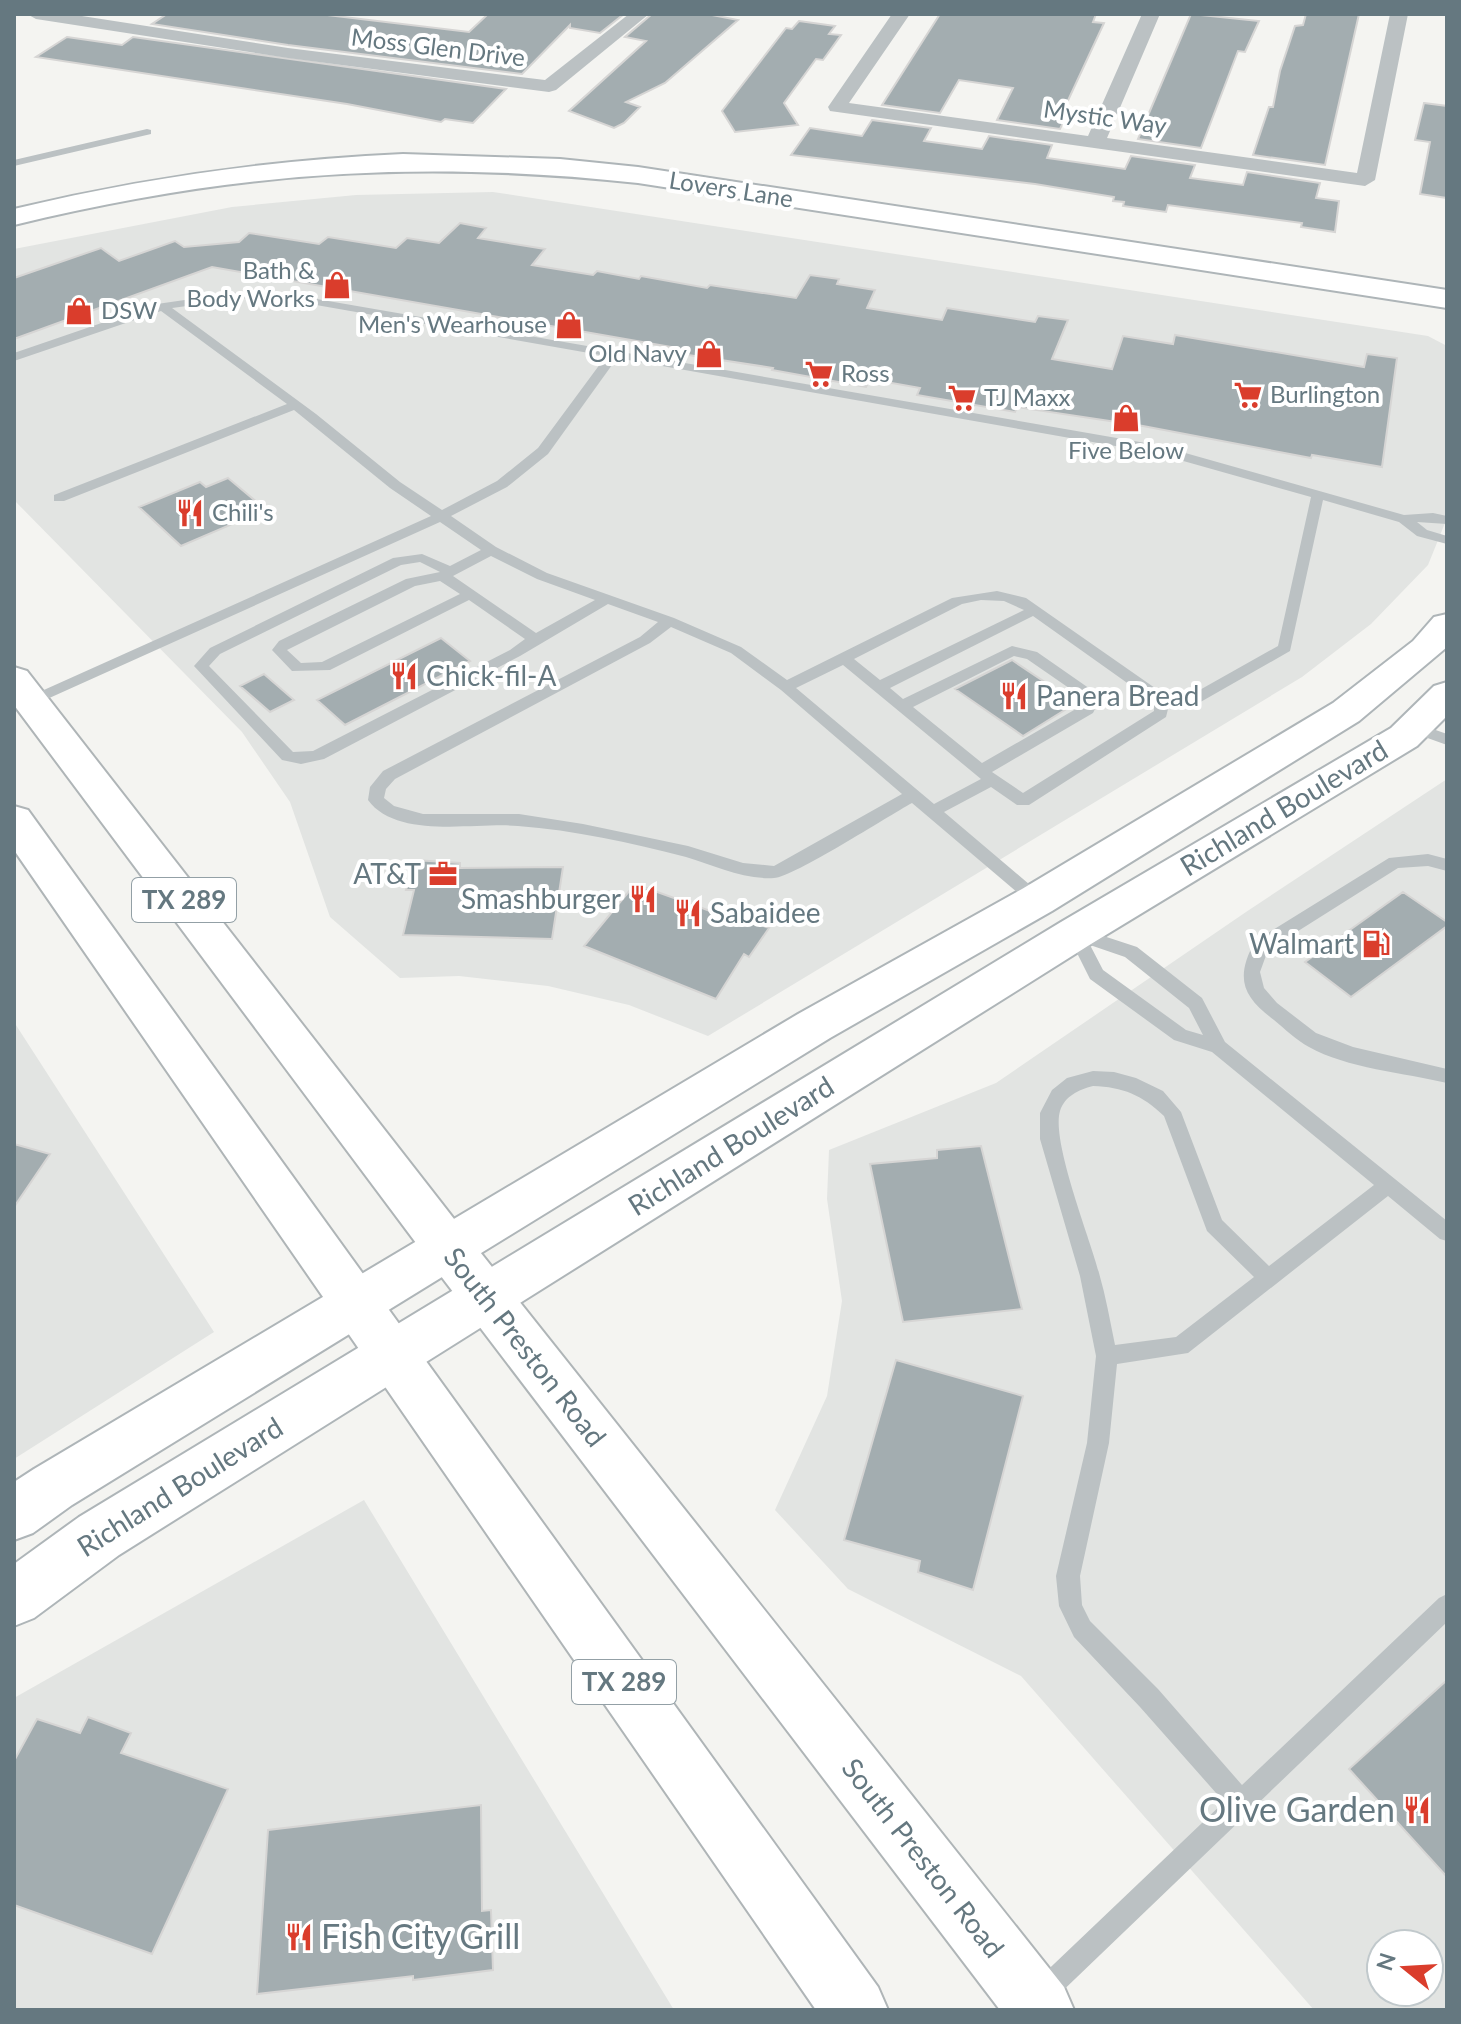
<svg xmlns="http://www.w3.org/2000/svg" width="1461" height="2024" font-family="Lato,sans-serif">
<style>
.built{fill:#e2e4e2;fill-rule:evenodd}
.building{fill:#a3adb0;stroke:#d6d5d4;stroke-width:2}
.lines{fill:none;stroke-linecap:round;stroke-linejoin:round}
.secondary-casing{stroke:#aeb5b8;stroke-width:4}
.primary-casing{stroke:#afb5b7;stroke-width:4}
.lane{fill:#bbc1c3;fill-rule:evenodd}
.street{fill:#bbc1c3;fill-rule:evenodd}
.secondary{fill:#fff;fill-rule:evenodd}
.primary{fill:#fff;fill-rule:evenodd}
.labels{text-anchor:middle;stroke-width:8;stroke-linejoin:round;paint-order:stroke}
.far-street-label{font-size:24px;fill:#657880;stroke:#fff}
.far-poi-label{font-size:24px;fill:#657880;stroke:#fff;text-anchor:start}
.shield{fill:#fff;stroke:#93a0a6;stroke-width:2}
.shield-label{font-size:26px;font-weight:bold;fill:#657880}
.poi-label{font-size:28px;fill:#657880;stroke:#fff;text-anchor:start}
.street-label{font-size:28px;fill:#657880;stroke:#fff}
.near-poi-label{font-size:34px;fill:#657880;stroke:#fff;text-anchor:end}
</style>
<rect width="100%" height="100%" fill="#f4f4f1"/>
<path class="built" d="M493,192L1428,336L1447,346V518L1428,565L1371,624L1302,677L708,1036L629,1005L548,986L459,976L400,978L330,917L290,802L242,732L14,500V249L232,207L356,195Z
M1447,779V2010H1314L1021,1676L848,1589L775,1510L827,1396L842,1301L827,1199L829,1150L996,1083L1246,912ZM1381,1944H1429V1992H1381Z
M14,1022L214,1332L14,1459Z
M364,1500L674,2010H14V1698Z"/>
<path class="building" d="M167,14H319L469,32L488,14H624L600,33L570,28V25L522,74L288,45L152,24Z
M652,14H707L738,20L665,83L626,102L640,107L624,123L614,128L569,111L646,41L625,37Z
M940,14H1096L1093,22L1104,23L1064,109L1069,110L1060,129L997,120L1013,88L959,80L940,113L882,105Z
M1191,14L1259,21L1245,52L1238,51L1201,148L1138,139Z
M1306,14H1359L1325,165L1253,155L1269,107H1273L1280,71L1295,26L1303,25Z
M799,21L835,26L829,34L841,35L823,60L816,59L784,103L798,125L735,132L722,111L786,28L792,29Z
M67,37L122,45L133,37L506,89L473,123L445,119L441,122L347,104L36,57Z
M1424,103L1447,106V198L1420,194L1430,142L1415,140Z
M872,120L931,128L924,141L982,149L989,136L1052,145L1047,158L1125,169L1131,156L1195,165L1190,178L1243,185L1247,172L1320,183L1316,198L1339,201L1335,232L1301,227L1302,223L1168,205L1166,212L1123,206L1124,202L1113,201L1114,197L1035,184L791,155L810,128L862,136Z
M460,223L486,228L478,238L545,249L532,265L593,275L597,271L639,279L641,276L707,288L710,285L796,298L810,275L839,279L837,284L875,290L867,308L942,320L947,308L1035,322L1038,316L1068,320L1052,359L1112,369L1123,336L1173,344L1175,335L1364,367L1367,354L1397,358L1382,467L1312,455L1311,458L1143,426L1017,407L1015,412L917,395L920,388L870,379L866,387L772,370L773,368L675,353L677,348L212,267L14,339V278L101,248L119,261L175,241L184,247L239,242L249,233L319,244L328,237L396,248L407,238L439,243Z
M228,478L258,503L222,518L230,525L181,546L139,507L200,482L206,487Z
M441,638L470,661L345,725L317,700Z
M1012,660L1076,703L1023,736L955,689Z
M264,674L294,700L270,712L240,686Z
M414,860L460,863V868L563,867L552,939L403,935L414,890H406Z
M635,884L724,916L726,912L769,928L749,957L744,954L716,999L584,946Z
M1403,892L1447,922V926L1351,997L1305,962Z
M14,1144L50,1154L14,1207Z
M981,1146L1022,1309L903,1322L870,1164L937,1158V1150Z
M896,1360L1023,1396L973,1590L918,1572L920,1561L844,1540Z
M1447,1680V1877L1349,1769Z
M88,1717L131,1733L121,1753L228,1789L152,1954L14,1905V1761L37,1719L80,1733Z
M481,1805L482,1911L491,1910L493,1970L413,1980V1976L257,1994L268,1830Z"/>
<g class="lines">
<defs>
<path id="secondary" d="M403,154L560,159L638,167L1447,290V308L638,183C416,159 231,172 14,225V209C143,178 270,160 403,154Z
M1447,614V647L1359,721L1052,911L830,1038L72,1505L33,1533L14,1540V1482L34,1469L798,1014L1022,889L1333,703L1413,641L1434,617Z
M1447,682V716L1417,746L1091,944L119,1555L34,1618L14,1626V1564L79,1517L1061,922L1391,728L1434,686Z"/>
<path id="primary" d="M14,667L27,671L465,1233L1064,1987L1074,2010H1000L431,1263L14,705Z
M14,806L28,810L878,1987L888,2010H816L14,850Z"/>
</defs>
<use href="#secondary" class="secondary-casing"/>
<use href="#primary" class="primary-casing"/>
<path class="lane" d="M147,129L151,130V134L14,166V160Z
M247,291L282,293L1157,445L1404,515L1433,513L1447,516V524L1417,522L1427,530L1447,536V544L1417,536L1399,522L1323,500L1290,651L1197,704L1169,705L1166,717L1029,805H1017L991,787L944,812L1043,896L1046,900L1043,904H1031L912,803C888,816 794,877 774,878C743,880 714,865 686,857C631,843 574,830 518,826C476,822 397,840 368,800L370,787L383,771L640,637L658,622L608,604L520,656L324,759L301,764L282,760L194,666L210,648L393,558L422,554L450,566L481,550L440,522L36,704H26L23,701L26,698L431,516L390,488L294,410L64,501H54V495L287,404L161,311L14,361V353L157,304ZM247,298L282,299L606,356L538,448L497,481L442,510L400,482L316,414L172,308ZM617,358L1155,453L1311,497L1278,646L1189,696L1165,695L1026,598L997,591L952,598L787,680L741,647L674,618L547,573L496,547L451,516L507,487L548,454ZM491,556L537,579L595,600L536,633L453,576ZM420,562L440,572L406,579L279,641L272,650L292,671L330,670L469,600L525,639L510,650L313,751L293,752L209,666L220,654L401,565ZM440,581L460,594L322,662L301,663L287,650L415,586ZM981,600L1004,601L1024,610L880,680L854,659L962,604ZM1033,616L1154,702V711L1023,793L992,772L1093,713L1099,701L1093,691L1037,652L1012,646L903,699L890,688ZM671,627L731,653L781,690L902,794L774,866L743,863L688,846L583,824L519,814H423L394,806L384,798L386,789L395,779L650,643ZM1014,656L1027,659L1082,697L1081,706L982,763L913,707ZM843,665L981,779L934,804L796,688Z
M1413,722L1447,734V745L1408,731L1405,727L1408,723Z
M1428,854L1447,859V871L1428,866L1398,868L1268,950L1260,972L1264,988L1277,1003L1316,1033L1353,1047L1447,1069V1083C1405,1073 1346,1068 1309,1047C1296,1040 1285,1029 1274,1020C1242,996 1235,978 1255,941L1389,858Z
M1076,927L1137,947L1202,998L1225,1042L1447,1221V1241L1440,1239L1388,1196L1188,1353L1117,1364L1109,1443L1080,1576L1082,1605L1090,1621L1158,1689L1242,1785L1439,1598L1447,1594V1622L1051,2002L1042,2006L1033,2002L1029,1993L1033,1984L1224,1802L1140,1707L1074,1637L1059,1606L1056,1576L1087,1443L1096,1356L1080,1276L1040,1139V1113L1052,1090L1067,1078L1093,1071L1114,1072L1136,1078L1163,1091L1181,1112L1222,1220L1269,1266L1374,1185L1212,1052L1174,1040L1090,979L1067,933ZM1090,945L1125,957L1189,1008L1203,1035L1186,1030L1103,970ZM1093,1086C1123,1087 1142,1095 1164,1116L1207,1231L1254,1277L1176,1337L1115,1345C1110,1321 1106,1297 1099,1273C1090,1238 1051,1141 1060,1111C1065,1096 1078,1090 1093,1086Z"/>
<path class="street" d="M27,14H69L288,48L545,80L629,14H649L556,90L549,92L288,58L36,19Z
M892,14H910L849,103L1088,136L1142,14H1160L1107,138L1357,173L1390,14H1408L1375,180L1365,186L830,111L828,107Z"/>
<use href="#secondary" class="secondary"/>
<use href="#primary" class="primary"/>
</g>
<defs>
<symbol id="shop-bare" viewBox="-9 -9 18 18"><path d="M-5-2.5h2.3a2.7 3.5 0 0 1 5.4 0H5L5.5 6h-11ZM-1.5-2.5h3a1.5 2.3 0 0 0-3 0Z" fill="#da3d2c" stroke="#fff" stroke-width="2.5" paint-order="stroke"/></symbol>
<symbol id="supermarket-bare" viewBox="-9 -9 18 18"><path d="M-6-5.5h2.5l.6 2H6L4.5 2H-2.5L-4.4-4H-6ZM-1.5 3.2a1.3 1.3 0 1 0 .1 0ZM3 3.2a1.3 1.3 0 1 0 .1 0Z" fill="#da3d2c" stroke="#fff" stroke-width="2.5" paint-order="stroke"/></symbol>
<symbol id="restaurant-bare" viewBox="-9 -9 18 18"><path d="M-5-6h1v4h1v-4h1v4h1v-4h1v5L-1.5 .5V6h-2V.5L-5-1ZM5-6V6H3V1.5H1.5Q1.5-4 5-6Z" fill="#da3d2c" stroke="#fff" stroke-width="2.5" paint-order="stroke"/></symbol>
<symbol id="office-bare" viewBox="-9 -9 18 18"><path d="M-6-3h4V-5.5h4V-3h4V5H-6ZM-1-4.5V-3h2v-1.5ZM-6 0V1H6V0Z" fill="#da3d2c" stroke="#fff" stroke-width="2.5" paint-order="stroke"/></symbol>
<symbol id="fuel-bare" viewBox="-9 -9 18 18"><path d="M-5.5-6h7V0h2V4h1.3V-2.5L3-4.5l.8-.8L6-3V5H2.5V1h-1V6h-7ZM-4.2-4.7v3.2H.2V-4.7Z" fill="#da3d2c" stroke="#fff" stroke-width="2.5" paint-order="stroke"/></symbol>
</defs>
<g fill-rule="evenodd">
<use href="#shop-bare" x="317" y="265" width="40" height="40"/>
<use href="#shop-bare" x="59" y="291" width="40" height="40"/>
<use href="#shop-bare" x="549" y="305" width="40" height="40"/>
<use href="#shop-bare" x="689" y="334" width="40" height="40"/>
<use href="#supermarket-bare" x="799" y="354" width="40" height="40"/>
<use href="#supermarket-bare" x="1228" y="375" width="40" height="40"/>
<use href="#supermarket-bare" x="942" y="378" width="40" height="40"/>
<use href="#shop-bare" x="1106" y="398" width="40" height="40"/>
<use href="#restaurant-bare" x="170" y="493" width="40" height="40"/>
<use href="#restaurant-bare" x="384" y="656" width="40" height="40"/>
<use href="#restaurant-bare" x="994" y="676" width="40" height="40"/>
<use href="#office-bare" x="423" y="854" width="40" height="40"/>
<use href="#restaurant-bare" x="623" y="879" width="40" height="40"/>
<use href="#restaurant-bare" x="668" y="893" width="40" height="40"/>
<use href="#fuel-bare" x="1356" y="924" width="40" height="40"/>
<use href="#restaurant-bare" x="1397" y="1790" width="40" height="40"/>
<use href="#restaurant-bare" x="279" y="1917" width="40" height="40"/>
</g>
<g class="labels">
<g class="far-street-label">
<text transform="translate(438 48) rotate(7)" y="8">Moss Glen Drive</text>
<text transform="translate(1105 118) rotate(8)" y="8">Mystic Way</text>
<text transform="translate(731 190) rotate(9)" y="8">Lovers Lane</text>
</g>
<g class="far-poi-label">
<text x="315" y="279" text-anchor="end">Bath &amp;<tspan x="315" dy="28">Body Works</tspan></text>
<text x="101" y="319">DSW</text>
<text x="547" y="333" text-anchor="end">Men's Wearhouse</text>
<text x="687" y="362" text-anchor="end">Old Navy</text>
<text x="841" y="382">Ross</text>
<text x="1270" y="403">Burlington</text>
<text x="984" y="406">TJ Maxx</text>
<text x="1126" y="459" text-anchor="middle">Five Below</text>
<text x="212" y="521">Chili's</text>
</g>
<g class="shield">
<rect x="132" y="878" width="104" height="44" rx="6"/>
<rect x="572" y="1660" width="104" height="44" rx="6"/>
</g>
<g class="shield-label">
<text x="184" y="909">TX 289</text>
<text x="624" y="1691">TX 289</text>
</g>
<g class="poi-label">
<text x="426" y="686">Chick-fil-A</text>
<text x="1036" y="706">Panera Bread</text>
<text x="421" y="884" text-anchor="end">AT&amp;T</text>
<text x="621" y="909" text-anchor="end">Smashburger</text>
<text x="710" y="923">Sabaidee</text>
<text x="1354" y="954" text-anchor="end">Walmart</text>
</g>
<g class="street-label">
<text transform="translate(1284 808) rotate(-31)" y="10">Richland Boulevard</text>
<text transform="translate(731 1146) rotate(-32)" y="10">Richland Boulevard</text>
<text transform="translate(525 1347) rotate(52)" y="10">South Preston Road</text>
<text transform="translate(180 1487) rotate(-32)" y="10">Richland Boulevard</text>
<text transform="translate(923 1858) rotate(52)" y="10">South Preston Road</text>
</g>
<g class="near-poi-label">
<text x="1395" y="1822">Olive Garden</text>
<text x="321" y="1949" text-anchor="start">Fish City Grill</text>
</g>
</g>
<rect width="1461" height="2024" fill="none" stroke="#657880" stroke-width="32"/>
<g transform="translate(1405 1968) rotate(288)"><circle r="38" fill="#ffffff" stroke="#c1c9cc" stroke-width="2"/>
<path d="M0-6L14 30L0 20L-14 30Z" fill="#da3d2c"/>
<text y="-12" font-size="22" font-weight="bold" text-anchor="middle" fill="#657880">N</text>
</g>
</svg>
